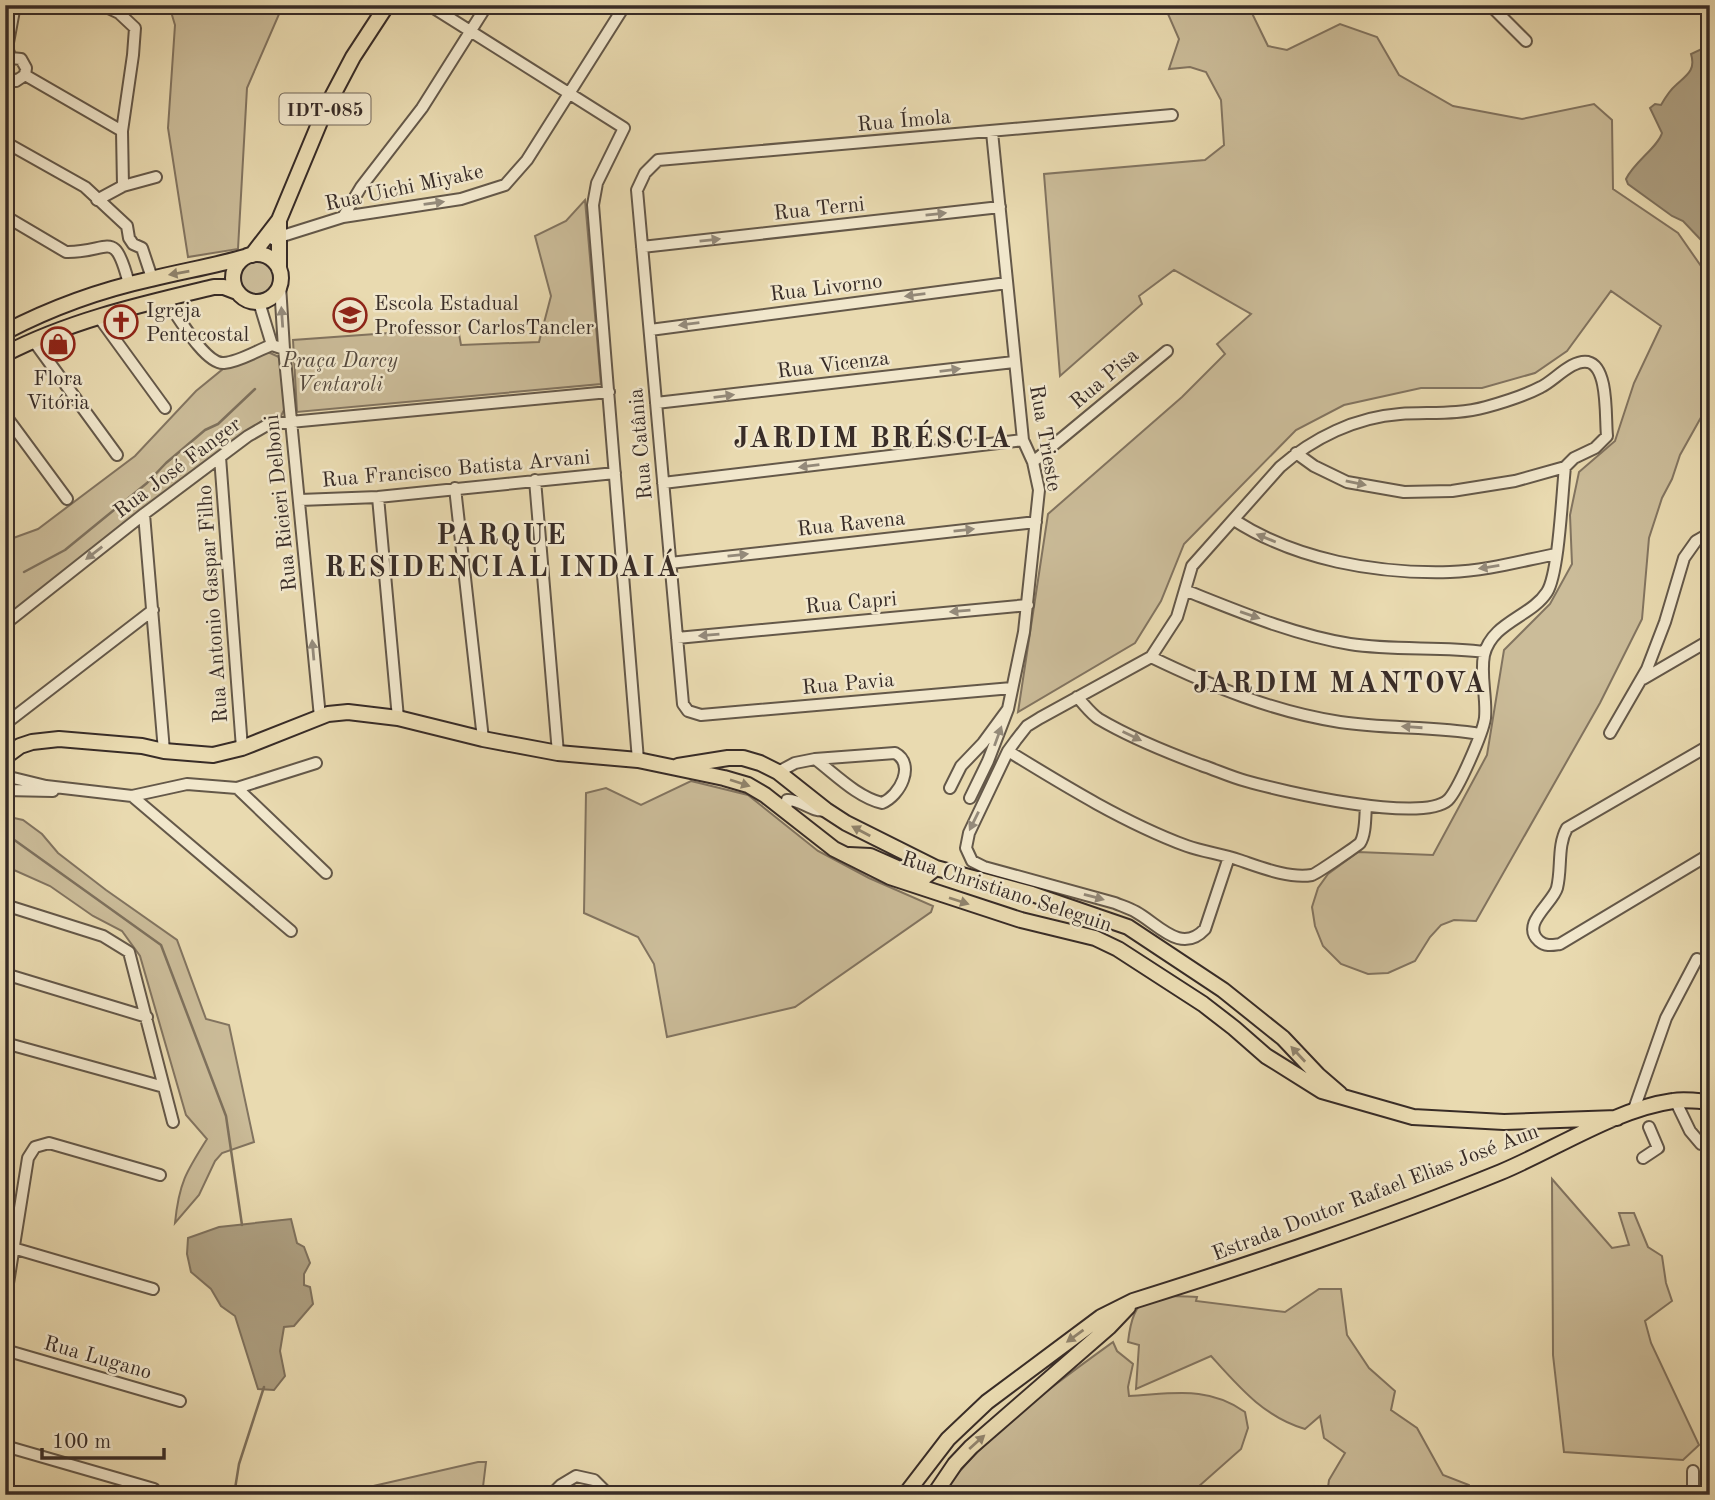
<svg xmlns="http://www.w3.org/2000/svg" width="1715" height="1500" font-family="'Old Standard TT',serif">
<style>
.green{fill:#cbbc99;stroke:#827460;stroke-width:2}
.water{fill:#ad9f81;stroke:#7e715d;stroke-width:2}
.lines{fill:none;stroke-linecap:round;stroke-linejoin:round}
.stream{stroke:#7e715d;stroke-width:2.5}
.minor-casing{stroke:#645849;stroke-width:14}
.major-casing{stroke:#382c27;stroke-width:18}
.minor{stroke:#f1e7cc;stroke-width:10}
.major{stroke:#e9dab0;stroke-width:14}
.oneway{fill:#948a7a}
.oneway2{fill:#90836c}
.labels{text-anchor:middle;stroke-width:5;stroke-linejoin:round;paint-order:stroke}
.shield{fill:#f1e7cc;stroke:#706458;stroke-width:2}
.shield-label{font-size:19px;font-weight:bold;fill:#382c27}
.street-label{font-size:21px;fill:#382c27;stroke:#f1e7cc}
.poi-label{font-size:21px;fill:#382c27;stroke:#f1e7cc;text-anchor:start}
.park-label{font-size:21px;font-style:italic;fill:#55493e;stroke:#f1e7cc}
.district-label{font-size:28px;font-weight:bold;letter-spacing:2px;fill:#382c27;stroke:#f1e7cc}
</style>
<rect width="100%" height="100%" fill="#e9dab0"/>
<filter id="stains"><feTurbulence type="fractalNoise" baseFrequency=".00286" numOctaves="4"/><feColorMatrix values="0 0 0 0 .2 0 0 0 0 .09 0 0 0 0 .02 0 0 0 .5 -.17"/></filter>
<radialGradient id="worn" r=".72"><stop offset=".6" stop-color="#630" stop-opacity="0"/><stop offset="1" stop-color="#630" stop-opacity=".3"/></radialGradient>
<path class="green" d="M169,5H283L247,88L238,249L188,257L168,128L175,25Z
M1109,5H1248L1268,46L1287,50L1340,24L1377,37L1399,75L1453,106L1522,119L1594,104L1612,120L1613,189L1678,233L1710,279V395L1704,412L1680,455L1672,479L1662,498L1649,538L1642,619L1600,703L1476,921L1454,920L1441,925L1430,937L1415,961L1388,973L1368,974L1341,964L1323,946L1315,926L1312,907L1318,888L1328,874L1358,852L1433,855L1487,755L1504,650L1550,604L1572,564L1570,515L1579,472L1615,441L1634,383L1661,326L1611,291L1567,351L1535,373L1482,388H1421L1344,405L1296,430L1184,544L1161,601L1135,643L1018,712L1048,514L1182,397L1225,354L1217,344L1251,314L1174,270L1139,296L1142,304L1060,376L1044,174L1205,160L1224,145L1221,100L1206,72L1190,67L1169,69L1179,39L1165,7L1109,9Z
M585,200L601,384L297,412L293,340L458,328L461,345L539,342L551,296L535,236L566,221Z
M239 279a19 19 0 1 1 38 0a19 19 0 1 1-38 0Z
M268,352L281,358L285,408L280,418L263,420L5,619V541L38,529L135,456L196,391L223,369Z
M691,781L748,795L818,851L869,878L933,906L931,912L795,1007L667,1037L654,964L638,937L584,913L586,793L606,788L641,805Z
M5,816L23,820L42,834L58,853L106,890L177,940L206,1019L229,1025L254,1142L222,1153L215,1161L199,1195L175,1223C179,1183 186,1172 207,1139L186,1115L140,956L122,931L93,916L50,886L5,866Z
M1552,1179L1612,1248L1629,1245L1619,1213H1634L1648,1247L1662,1256L1666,1283L1672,1301L1645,1321L1651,1343L1699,1445L1683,1460L1564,1452L1553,1355Z
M1319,1289H1341L1347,1335L1369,1368L1395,1391L1391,1410L1417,1428L1443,1475L1469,1485L1473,1495H1327L1329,1480L1345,1453L1324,1438L1320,1416L1305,1429C1264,1417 1239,1387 1211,1356L1136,1389L1139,1345L1128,1342C1134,1290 1152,1295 1197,1297L1196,1301L1285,1312Z
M1113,1342L1117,1351L1133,1364L1128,1387L1129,1396C1171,1394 1208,1385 1245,1412L1248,1428L1241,1449L1189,1495H941C986,1433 1052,1386 1113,1342Z
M478,1462H486L482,1495H334Z"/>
<path class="water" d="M1710,45V243L1702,241L1683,221L1672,216L1628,184L1626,179C1634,162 1658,147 1662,133L1650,108L1655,104L1661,105C1665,98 1670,90 1676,85C1687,75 1696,70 1691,54Z
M291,1219L297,1243L304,1247L310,1263L304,1274V1285L310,1287L313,1304L294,1326L284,1327L280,1351L285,1376L274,1390L258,1389L235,1316L221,1306L211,1289L191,1272L187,1254L188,1238L219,1227Z"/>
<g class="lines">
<path class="stream" d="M24,572L65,550L147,483L166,463L205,430L218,424L255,389
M5,836L13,839L161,945L226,1116L242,1225
M234,1495L239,1464L264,1387"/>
<defs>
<path id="minor" d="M102,5L119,13L135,28L133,55L122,131L123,186
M429,5L624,128L597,183L593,205L638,760
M1490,5L1526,41
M11,58L7,48L15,5
M5,63L11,58L21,59L26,68L25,75
M5,75L16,81L25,75
M25,75L122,131
M992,132L1023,440L1033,462L1039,490L1024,632L1008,709
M5,142L85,187L127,226L129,238L133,244L142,248L152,278
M97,200L123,186L156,177
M5,216L66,252C110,253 114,226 129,284
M343,217L361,187L422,108L487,5
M273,239L343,217L461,199L505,185L527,160L625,5
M642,247L1000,207
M280,285L284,349L320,717
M165,298C176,313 205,365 224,363C239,362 258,350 272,345L284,349
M259,302L272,345
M98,316L165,408
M650,330L1007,283
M33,340L117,455
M656,403L1014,362
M5,415L67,499
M220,457L242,748
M1033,462L1167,351
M535,480L558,753
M663,483L1023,440
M455,488L483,739
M378,497L398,718
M300,500L378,497L615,473
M144,514L164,751
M1234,520C1296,560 1376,574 1450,572C1485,571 1521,561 1556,554
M5,525L8,529
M670,563L1036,522
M1187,591C1240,612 1294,635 1350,644C1395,651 1440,646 1485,652
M5,624L144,514L248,436L269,424L609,392
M677,638L1028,605
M1151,657C1211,686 1274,712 1340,722C1386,729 1434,726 1480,734
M1643,679L1710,640
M1012,688L701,715L688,711L683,704L637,190L645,173L658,160L1172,115
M1077,697C1084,704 1091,714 1099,719C1131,738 1166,752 1201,765C1216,770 1231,777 1246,781C1281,791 1422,824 1448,800C1458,790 1483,733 1485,718C1487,697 1480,676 1484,655C1492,622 1531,617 1547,592C1559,573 1562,493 1565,467
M5,724L153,610
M1610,733L1647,669L1665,622L1684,558L1696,541L1710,533
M1710,745L1567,828C1557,846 1562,868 1557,888C1553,903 1520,924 1539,941C1546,947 1553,945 1560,944L1710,854
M1008,751C1065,786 1125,823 1187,846C1204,852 1222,854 1239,860C1260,867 1289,879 1312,875C1316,874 1357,846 1360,843C1366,834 1365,816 1366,806
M778,772L795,763L815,759L895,753C916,764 900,796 882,803C857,797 835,774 815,759
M5,776L46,786L132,796L187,784L237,788L316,763
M237,788L326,873
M950,788L961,766L983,743L1008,709L988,761L970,798
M5,790L53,791
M132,796L291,931
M786,811L787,800C802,799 811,813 826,810
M1229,857L1205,929C1181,955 1158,924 1136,912C1129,908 1122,906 1115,903L984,867L972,861L966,848L969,833L1008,751L1016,740L1027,726L1040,718L1151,657L1177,617L1192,566L1280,467C1313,438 1356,417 1400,414C1429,412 1457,415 1486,407C1504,402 1524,396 1541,387C1554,381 1572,359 1588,362C1609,367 1605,418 1607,436L1595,448L1574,458L1565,467L1515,481L1452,491L1404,492L1347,482L1314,466L1296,453
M5,905L103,936L129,952L173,1122
M5,974L147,1017
M5,1043L164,1087
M1675,1100L1690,1131L1701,1144L1710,1145
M1633,1112L1666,1018L1697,959
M1643,1158L1658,1148L1649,1127
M13,1248L153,1289
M5,1302L28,1158L35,1147L49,1143L160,1175
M5,1350L180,1401
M5,1446L154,1489
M551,1495L561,1485L576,1476L594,1480L609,1495
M1693,1495V1471"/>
<path id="major" d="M233 278a24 24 0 1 1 48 0a24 24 0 1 1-48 0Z
M252,255L279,220L324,112L353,57L387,5
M279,269V222
M5,332C51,308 101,290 151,279C183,271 214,266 245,257
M5,354C71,320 143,304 214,287H224L237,292
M5,757L20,746L32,742L59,739L142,746L164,751L213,755L242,748L328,714L348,712L398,718L483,739L558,753L638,760L724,778L748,785L765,795L834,849L890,877L1021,920L1095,938L1118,949L1203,1004L1234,1028L1266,1056L1322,1091L1413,1117L1504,1122L1617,1118
M678,766L728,758H743L760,763L778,772L826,810L846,823L936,868L1032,894L1128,927L1223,990L1283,1038L1318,1075L1340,1094
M849,855L870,856L922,879L936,868
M905,1495L948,1439L987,1402L1101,1317L1133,1301C1257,1262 1381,1221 1501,1172C1554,1150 1616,1109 1673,1101C1684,1099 1698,1101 1710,1102
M934,1495L955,1464L971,1447L1109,1327L1128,1307"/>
</defs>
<use href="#minor" class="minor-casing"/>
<use href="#major" class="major-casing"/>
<use href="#minor" class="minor"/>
<use href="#major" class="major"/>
</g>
<defs><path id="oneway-solid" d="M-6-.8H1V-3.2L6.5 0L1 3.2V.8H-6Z" transform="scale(1.75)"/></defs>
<g class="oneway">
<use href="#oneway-solid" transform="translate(434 203) rotate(-8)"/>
<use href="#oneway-solid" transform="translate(936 214) rotate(-6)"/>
<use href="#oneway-solid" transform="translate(710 240) rotate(-6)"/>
<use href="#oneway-solid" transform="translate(915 295) rotate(173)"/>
<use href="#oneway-solid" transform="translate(282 317) rotate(-94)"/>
<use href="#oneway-solid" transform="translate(689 324) rotate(173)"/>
<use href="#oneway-solid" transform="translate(950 370) rotate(-7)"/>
<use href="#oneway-solid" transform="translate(724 396) rotate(-7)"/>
<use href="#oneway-solid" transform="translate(809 466) rotate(173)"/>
<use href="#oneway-solid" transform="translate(1356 483) rotate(12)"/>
<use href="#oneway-solid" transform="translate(964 530) rotate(-6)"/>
<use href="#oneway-solid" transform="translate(1266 538) rotate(-158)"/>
<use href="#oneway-solid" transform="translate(94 553) rotate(142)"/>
<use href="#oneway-solid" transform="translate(738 555) rotate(-6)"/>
<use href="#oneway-solid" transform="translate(1489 567) rotate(171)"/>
<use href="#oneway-solid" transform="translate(960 611) rotate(175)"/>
<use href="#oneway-solid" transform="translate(1250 615) rotate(19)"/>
<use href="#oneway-solid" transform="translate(709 635) rotate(175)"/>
<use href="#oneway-solid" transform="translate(313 650) rotate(-95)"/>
<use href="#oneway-solid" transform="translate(1412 727) rotate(-176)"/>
<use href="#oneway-solid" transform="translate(998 736) rotate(-70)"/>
<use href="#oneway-solid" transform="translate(1132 736) rotate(26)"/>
<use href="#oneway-solid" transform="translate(974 821) rotate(116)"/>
<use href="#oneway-solid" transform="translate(1094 897) rotate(15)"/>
</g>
<g class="oneway2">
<use href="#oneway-solid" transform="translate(179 273) rotate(170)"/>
<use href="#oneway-solid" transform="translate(740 783) rotate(18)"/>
<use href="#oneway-solid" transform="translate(861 831) rotate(-152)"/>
<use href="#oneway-solid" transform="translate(959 901) rotate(18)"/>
<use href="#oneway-solid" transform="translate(1298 1054) rotate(-133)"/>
<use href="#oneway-solid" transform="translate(1075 1336) rotate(144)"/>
<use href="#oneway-solid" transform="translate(977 1442) rotate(-42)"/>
</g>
<defs>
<symbol id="school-ring" viewBox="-11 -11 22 22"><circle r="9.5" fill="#f1e7cc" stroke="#8f2418" stroke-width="1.5"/><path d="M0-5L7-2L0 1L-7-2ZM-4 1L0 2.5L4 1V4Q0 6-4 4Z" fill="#8f2418"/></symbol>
<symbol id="church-ring" viewBox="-11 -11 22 22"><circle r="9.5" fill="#f1e7cc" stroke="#8f2418" stroke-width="1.5"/><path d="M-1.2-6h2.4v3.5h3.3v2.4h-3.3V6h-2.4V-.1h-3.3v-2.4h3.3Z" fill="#8f2418"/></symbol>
<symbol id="shop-ring" viewBox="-11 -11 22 22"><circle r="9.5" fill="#f1e7cc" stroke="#8f2418" stroke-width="1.5"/><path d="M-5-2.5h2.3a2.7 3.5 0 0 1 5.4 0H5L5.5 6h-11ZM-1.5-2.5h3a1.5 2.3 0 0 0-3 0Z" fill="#8f2418"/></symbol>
</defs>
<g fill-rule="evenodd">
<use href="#school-ring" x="331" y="296" width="38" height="38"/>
<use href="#church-ring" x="102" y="303" width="38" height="38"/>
<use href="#shop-ring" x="39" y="325" width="38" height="38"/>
</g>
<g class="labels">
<rect class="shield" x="279.5" y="93.5" width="91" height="31" rx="5"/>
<g class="shield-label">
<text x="325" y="116">IDT-085</text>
</g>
<g class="street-label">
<text transform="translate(904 120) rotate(-5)" y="7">Rua Ímola</text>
<text transform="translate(404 187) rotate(-12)" y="7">Rua Uichi Miyake</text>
<text transform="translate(819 208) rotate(-6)" y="7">Rua Terni</text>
<text transform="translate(826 287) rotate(-7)" y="7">Rua Livorno</text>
<text transform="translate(833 364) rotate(-7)" y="7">Rua Vicenza</text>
<text transform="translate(1104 378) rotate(-40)" y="7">Rua Pisa</text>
<text transform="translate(1046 438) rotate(80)" y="7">Rua Trieste</text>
<text transform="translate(640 444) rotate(-95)" y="7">Rua Catânia</text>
<text transform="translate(177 467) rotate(-37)" y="7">Rua José Fanger</text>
<text transform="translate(456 468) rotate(-5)" y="7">Rua Francisco Batista Arvani</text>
<text transform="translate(280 503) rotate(-96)" y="7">Rua Ricieri Delboni</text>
<text transform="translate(851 523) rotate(-6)" y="7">Rua Ravena</text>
<text transform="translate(851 602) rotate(-5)" y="7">Rua Capri</text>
<text transform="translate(212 604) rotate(-94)" y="7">Rua Antonio Gaspar Filho</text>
<text transform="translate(848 683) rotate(-5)" y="7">Rua Pavia</text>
<text transform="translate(1007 891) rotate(18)" y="7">Rua Christiano Seleguin</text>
<text transform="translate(1375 1192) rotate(-21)" y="7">Estrada Doutor Rafael Elias José Aun</text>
<text transform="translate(98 1357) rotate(16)" y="7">Rua Lugano</text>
</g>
<g class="poi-label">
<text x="374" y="310">Escola Estadual<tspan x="374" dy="24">Professor CarlosTancler</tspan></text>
<text x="146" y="317">Igreja<tspan x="146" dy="24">Pentecostal</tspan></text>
<text x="58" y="385" text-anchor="middle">Flora<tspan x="58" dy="24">Vitória</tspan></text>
</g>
<g class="park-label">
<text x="340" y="367">Praça Darcy<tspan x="340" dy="24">Ventaroli</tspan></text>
</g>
<g class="district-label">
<text x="873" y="447">JARDIM BRÉSCIA</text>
<text x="502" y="544">PARQUE<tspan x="502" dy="32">RESIDENCIAL INDAIÁ</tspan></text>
<text x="1340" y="692">JARDIM MANTOVA</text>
</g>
</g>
<rect width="1715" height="1500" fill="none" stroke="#e9dab0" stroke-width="28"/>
<rect x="7" y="7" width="1701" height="1486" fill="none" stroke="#382c27" stroke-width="3.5"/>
<rect x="14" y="14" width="1687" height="1472" fill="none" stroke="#382c27" stroke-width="2"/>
<path d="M42 1448v10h122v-10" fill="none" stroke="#382c27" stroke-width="3.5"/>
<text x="52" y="1448" font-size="21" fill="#382c27" stroke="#f1e7cc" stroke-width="5" paint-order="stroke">100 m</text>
<rect width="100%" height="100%" filter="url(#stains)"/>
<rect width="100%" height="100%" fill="url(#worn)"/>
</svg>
